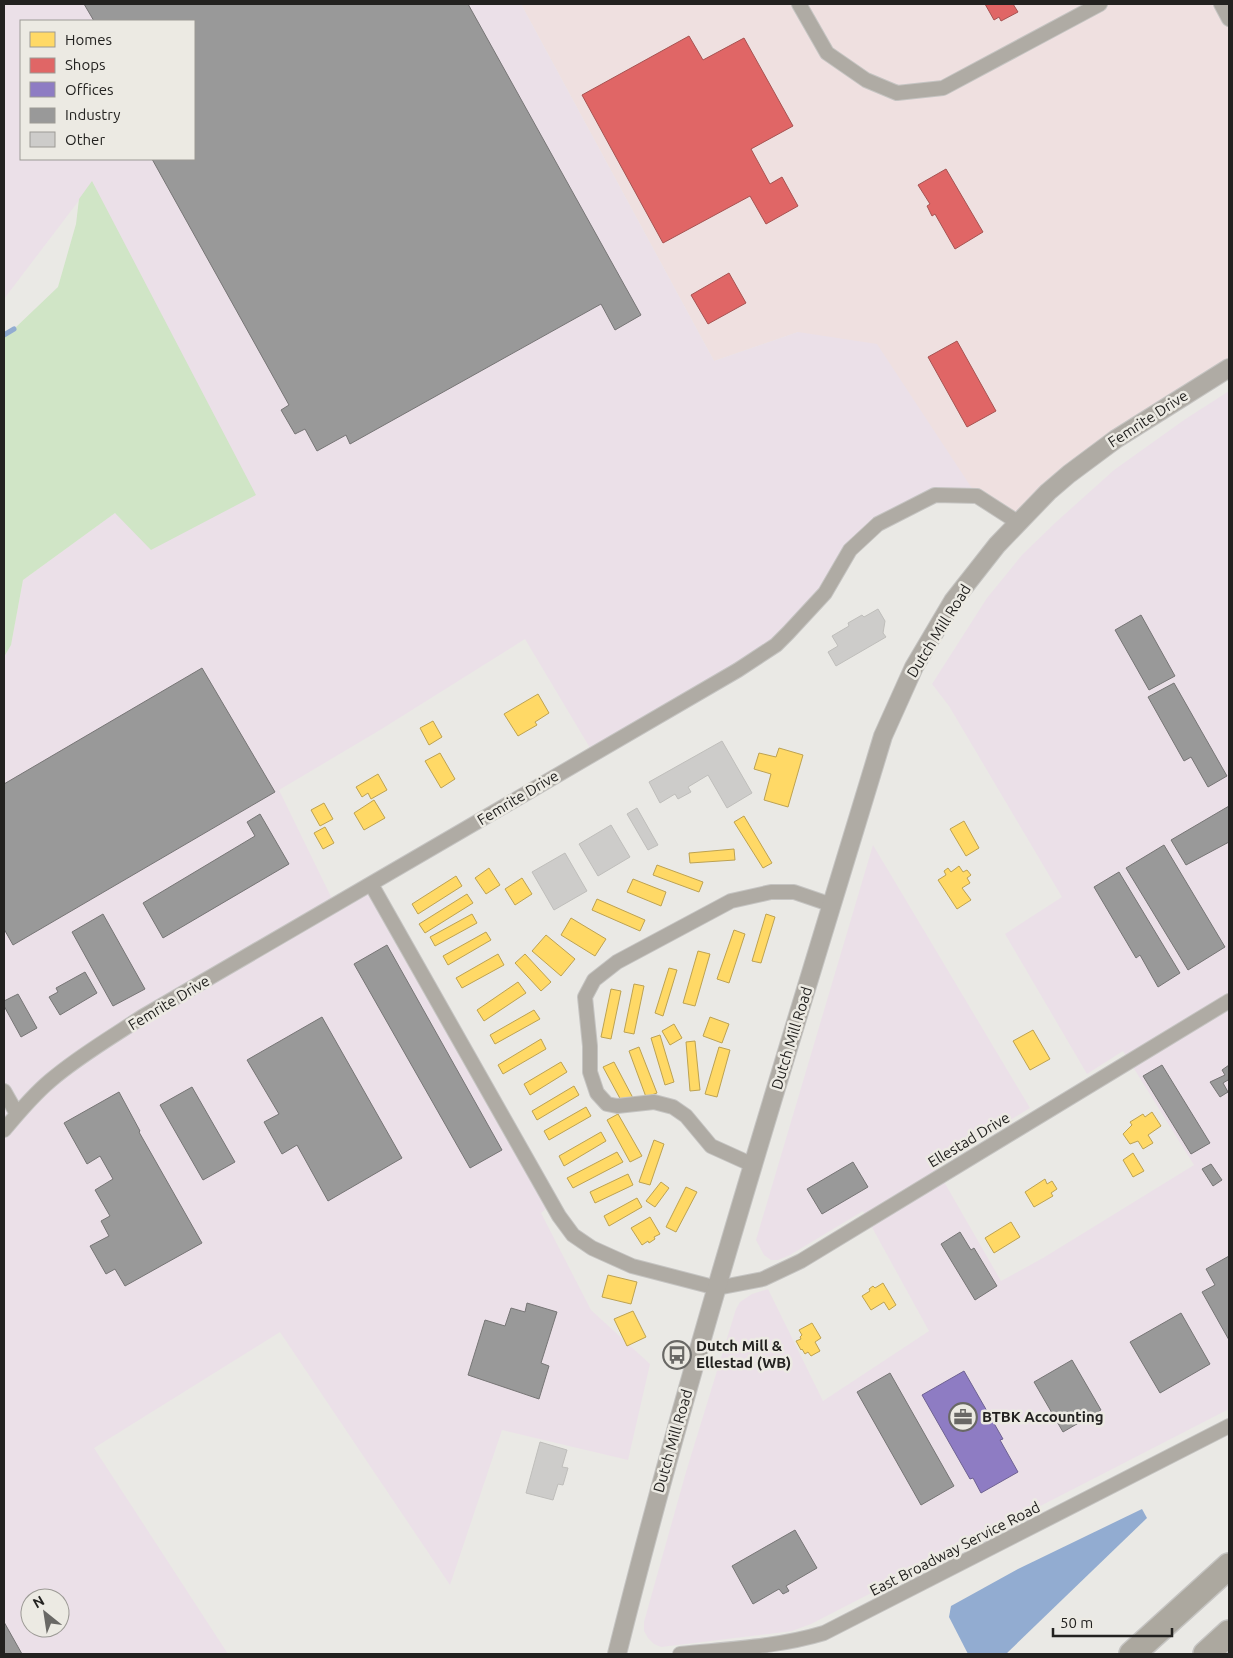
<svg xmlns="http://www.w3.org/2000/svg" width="1233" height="1658" font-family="Ubuntu,sans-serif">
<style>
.commercial{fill:#efe0e0}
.industrial{fill:#ebe0e8;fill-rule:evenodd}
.green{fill:#d0e5c6}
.water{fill:#92acd1}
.homes{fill:#ffd966;stroke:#bda251}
.shops{fill:#e06666;stroke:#a75251}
.offices{fill:#8e7cc3;stroke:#6e6192}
.industry{fill:#999;stroke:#767575}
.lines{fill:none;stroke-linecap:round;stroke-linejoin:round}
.stream{stroke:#92acd1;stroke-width:5}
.building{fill:#cdccca;stroke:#bfbebb}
.minor-casing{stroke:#c5c4c2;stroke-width:16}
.tertiary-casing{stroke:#c5c4c2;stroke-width:20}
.motorway-casing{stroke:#c5c4c2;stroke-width:28}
.minor{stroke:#afaba4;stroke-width:14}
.tertiary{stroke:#afaba4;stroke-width:18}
.motorway{stroke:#aca89f;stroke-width:25}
.labels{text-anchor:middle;stroke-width:5;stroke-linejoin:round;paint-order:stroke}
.street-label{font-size:15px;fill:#232220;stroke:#eceae3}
.poi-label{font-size:15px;font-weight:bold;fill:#232220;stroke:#eceae3;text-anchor:start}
</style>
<rect width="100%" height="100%" fill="#eae9e5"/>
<path class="commercial" d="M521,4H1229V368L1182,397L1019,523L977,496L798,332L714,361Z"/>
<path class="industrial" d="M4,4H521L714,361L798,332L877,344L977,496L935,495L879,524L788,633L593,753L525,639L380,730L279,790L335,905L371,884L552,1204L541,1213L591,1310L650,1364L628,1460L502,1430L450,1585L280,1332L94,1448L228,1654H4V657L11,645L23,580L115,513L93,182L4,299ZM21,21H194V159H21ZM30,1598H60V1628H30Z
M1229,391V1409L811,1624L792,1631L661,1647L654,1644L648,1638L644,1631V1622L686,1472L736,1309L740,1302L752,1294L768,1289L823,1401L929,1331L863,1211L790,1255L778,1260H771L764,1255L756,1240L873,845L1030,1108L935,1166L1001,1281L1043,1258L1194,1165L1123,1051L1087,1074L1005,934L1062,897L949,706L932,684L987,598L1022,555L1055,523L1114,470L1184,420Z"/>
<path class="green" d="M92,181L256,495L151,550L115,513L23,580L11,645L4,657V335L14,329L58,287L76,224L79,199Z"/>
<path class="water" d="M1142,1509L1147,1518L1006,1654H968L949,1617L951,1606L1018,1569Z"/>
<path class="homes" d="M538,694L549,713L535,722L537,725L518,736L504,714Z
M433,721L442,737L429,745L420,728Z
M779,748L803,755L788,807L764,800L771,774L754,769L759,753L776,757Z
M440,753L455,779L441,788L425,761Z
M378,774L387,790L371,799L368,793L362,797L356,787Z
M374,800L385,818L364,830L354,813Z
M324,803L333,819L320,826L311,810Z
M744,816L772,863L763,868L734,822Z
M964,821L979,848L966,856L950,829Z
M325,827L334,843L323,849L314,833Z
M734,849L735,860L690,863L689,853Z
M657,865L703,882L699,892L653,875Z
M959,866L963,872L967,870L971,875L967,878L970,883L962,888L971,900L957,909L938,880L946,875L944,871L948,868L951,872Z
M489,868L500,885L486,894L475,878Z
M456,876L462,886L418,914L412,904Z
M522,878L532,894L515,905L505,889Z
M633,879L666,892L661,906L627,892Z
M467,894L473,903L425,933L419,924Z
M597,899L645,920L640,931L592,910Z
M472,914L477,923L435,946L430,937Z
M766,914L775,917L761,963L752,961Z
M571,918L606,939L595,956L561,935Z
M734,930L745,934L729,983L717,979Z
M486,932L491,940L448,965L443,956Z
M546,935L575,959L561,976L532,951Z
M698,951L710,954L695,1006L683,1003Z
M498,954L504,965L462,988L456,978Z
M525,954L551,982L541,991L515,963Z
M669,968L677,970L663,1016L655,1013Z
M518,982L526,993L484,1021L477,1010Z
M634,984L644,986L634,1034L624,1032Z
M611,989L621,991L611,1039L601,1037Z
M534,1010L540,1019L495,1044L490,1035Z
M710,1017L729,1024L722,1043L703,1036Z
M674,1024L682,1038L670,1045L662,1031Z
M1033,1030L1050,1059L1030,1070L1013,1041Z
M660,1035L674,1082L665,1085L651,1038Z
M541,1039L546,1049L503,1074L498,1065Z
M695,1041L700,1090L690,1091L686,1042Z
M639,1047L657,1093L646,1097L629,1051Z
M719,1047L730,1050L717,1097L705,1094Z
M561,1062L567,1072L530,1095L524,1084Z
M614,1062L633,1098L623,1104L603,1067Z
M574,1086L579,1095L537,1120L532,1111Z
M586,1107L591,1116L549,1140L544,1131Z
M1152,1112L1161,1126L1148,1135L1153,1143L1143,1149L1138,1141L1130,1144L1123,1134L1132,1125L1130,1122L1143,1114L1145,1117Z
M618,1114L642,1156L630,1162L607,1120Z
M601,1132L606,1141L564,1166L559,1156Z
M654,1140L664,1144L650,1185L639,1182Z
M617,1152L623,1162L573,1188L567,1178Z
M1133,1153L1144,1171L1133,1177L1123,1160Z
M628,1174L633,1185L595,1203L590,1192Z
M1045,1179L1047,1184L1052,1181L1057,1189L1051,1193L1053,1196L1034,1207L1025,1192Z
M661,1182L669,1188L655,1207L646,1201Z
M686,1187L697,1192L676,1232L666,1227Z
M637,1198L642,1207L609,1226L604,1216Z
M650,1217L660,1234L654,1237L655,1239L649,1243L648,1241L642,1245L631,1228Z
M1011,1222L1020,1237L994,1253L985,1238Z
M608,1275L637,1282L631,1304L602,1297Z
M883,1283L896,1305L889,1310L884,1302L871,1310L862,1296L870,1291L869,1289L873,1286L875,1288Z
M633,1311L646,1337L627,1346L614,1319Z
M812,1323L821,1338L815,1342L820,1351L811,1356L808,1352L805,1354L802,1349L801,1350L796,1341L801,1339L800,1337L802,1335L799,1330Z"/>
<path class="shops" d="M985,4H1013L1018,12L1001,21L999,17L994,20Z
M689,36L703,60L744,38L793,126L751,149L770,184L782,177L798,206L766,224L750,196L663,243L582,95Z
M946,169L983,232L955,249L935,214L932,216L927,206L930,204L918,185Z
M729,273L746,303L708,324L691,295Z
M957,341L996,411L967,427L928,357Z"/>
<path class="offices" d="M964,1371L1003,1439L1000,1440L1018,1472L981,1493L973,1478L970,1479L922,1395Z"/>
<path class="industry" d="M84,4H468L641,315L615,330L601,304L350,444L346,435L317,451L305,429L295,434L281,410L289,405L152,159H194V21H94Z
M1141,615L1175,676L1149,690L1115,630Z
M202,668L275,792L13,945L4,929V784Z
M1174,683L1227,776L1208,787L1191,757L1184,761L1148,697Z
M1229,806V842L1186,865L1171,840Z
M260,814L289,864L163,938L143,903L255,836L247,822Z
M1164,845L1225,947L1188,970L1126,868Z
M1119,872L1180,973L1158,987L1140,955L1136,958L1094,887Z
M103,914L145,989L113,1006L72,932Z
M387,945L502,1150L470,1168L354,964Z
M85,972L97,993L60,1015L49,997L58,992L56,988Z
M18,994L37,1028L21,1037L4,1006V1001Z
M322,1017L402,1158L328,1201L297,1145L282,1154L264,1122L279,1114L247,1060Z
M1162,1065L1210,1143L1191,1154L1143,1076Z
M1229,1065V1082L1228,1080L1223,1083L1228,1092L1220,1097L1210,1082L1225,1075L1222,1070Z
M192,1087L235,1162L203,1180L160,1105Z
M119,1092L140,1131L139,1132L202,1243L125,1286L115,1269L106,1274L90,1246L109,1236L101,1221L110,1216L95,1190L113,1179L100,1156L87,1164L64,1123Z
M853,1162L868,1187L822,1214L807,1189Z
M1211,1164L1222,1180L1213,1186L1202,1169Z
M960,1232L971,1250L974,1248L997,1286L975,1300L941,1244Z
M1229,1256V1340L1202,1292L1215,1285L1206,1269Z
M527,1303L557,1312L541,1363L549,1366L539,1399L468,1375L485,1320L505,1326L511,1308L525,1312Z
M1181,1313L1210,1364L1160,1393L1130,1342Z
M1072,1360L1101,1410L1063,1432L1034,1382Z
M890,1373L954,1486L921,1505L857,1392Z
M795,1530L817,1568L786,1586L789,1591L783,1594L779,1589L753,1604L732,1566Z
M4,1622L22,1654H4Z"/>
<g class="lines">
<path class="stream" d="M4,335L14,329"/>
</g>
<path class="building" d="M878,609L885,621L883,633L886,637L836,666L828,652L838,646L832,636L849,626L848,623L862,615L864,617Z
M722,741L752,793L727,808L708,775L688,787L691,792L678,799L675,794L660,803L649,782Z
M637,808L658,845L648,850L627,814Z
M611,825L630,857L598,876L579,844Z
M565,853L587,891L554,910L532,872Z
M540,1442L567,1450L562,1467L568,1468L563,1485L558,1484L553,1500L526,1493Z"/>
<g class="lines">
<defs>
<path id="minor" d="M799,4L827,53L866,80L897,93L943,88L1100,4
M1221,4L1229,19
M371,884L559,1216L573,1235L592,1248L632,1266L717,1288L763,1279L801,1261L1229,1001
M4,1091L17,1114
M4,1130C18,1113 33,1095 51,1080C79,1056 112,1037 142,1017L738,670L776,645L788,633L825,593L850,550L878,524L935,495L977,496L1019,523
M753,1165L711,1146L686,1116L673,1107L654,1102L617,1106L607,1104L597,1093L590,1072V1046L585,997L594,980L617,962L731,901L771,892H794L832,905
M680,1654C728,1649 778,1647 824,1633L1229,1426"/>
<path id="tertiary" d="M617,1654C694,1345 791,1041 883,736L914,667L953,601L997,545L1048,492L1069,474L1116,439L1229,368"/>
<path id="motorway" d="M1132,1654L1229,1566
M1206,1654L1229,1633"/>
</defs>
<use href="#minor" class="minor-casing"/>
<use href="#tertiary" class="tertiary-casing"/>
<use href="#motorway" class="motorway-casing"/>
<use href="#minor" class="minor"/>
<use href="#tertiary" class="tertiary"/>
<use href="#motorway" class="motorway"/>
</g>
<defs>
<symbol id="bus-ring" viewBox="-11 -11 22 22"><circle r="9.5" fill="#eceae3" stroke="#696865" stroke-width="1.5"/><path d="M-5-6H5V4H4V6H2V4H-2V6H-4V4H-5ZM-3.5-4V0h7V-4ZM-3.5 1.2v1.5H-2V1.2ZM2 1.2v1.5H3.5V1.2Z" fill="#696865"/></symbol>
<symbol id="office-ring" viewBox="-11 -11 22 22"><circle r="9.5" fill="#eceae3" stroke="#696865" stroke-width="1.5"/><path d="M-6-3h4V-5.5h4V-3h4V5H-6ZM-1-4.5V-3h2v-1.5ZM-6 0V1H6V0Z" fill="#696865"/></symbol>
</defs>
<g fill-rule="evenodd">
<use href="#bus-ring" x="661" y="1339" width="32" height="32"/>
<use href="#office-ring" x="947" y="1401" width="32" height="32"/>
</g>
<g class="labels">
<g class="street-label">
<text transform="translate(1148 419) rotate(-33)" y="5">Femrite Drive</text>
<text transform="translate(939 631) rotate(-58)" y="5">Dutch Mill Road</text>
<text transform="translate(518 798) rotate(-31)" y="5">Femrite Drive</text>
<text transform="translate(169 1003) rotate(-31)" y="5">Femrite Drive</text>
<text transform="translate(792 1038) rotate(-73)" y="5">Dutch Mill Road</text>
<text transform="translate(969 1140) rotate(-31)" y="5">Ellestad Drive</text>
<text transform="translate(673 1441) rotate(-74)" y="5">Dutch Mill Road</text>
<text transform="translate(955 1549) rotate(-27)" y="5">East Broadway Service Road</text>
</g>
<g class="poi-label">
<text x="696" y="1351">Dutch Mill &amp;<tspan x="696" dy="17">Ellestad (WB)</tspan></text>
<text x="982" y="1422">BTBK Accounting</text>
</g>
</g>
<rect width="1233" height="1658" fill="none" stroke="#232220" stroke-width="10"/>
<rect x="20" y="20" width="175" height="140" fill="#eceae3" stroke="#9c9a95"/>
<rect x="30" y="32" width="25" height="15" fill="#ffd966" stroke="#9c9a95"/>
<text x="65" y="45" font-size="15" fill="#232220">Homes</text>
<rect x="30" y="58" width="25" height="15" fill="#e06666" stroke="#9c9a95"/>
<text x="65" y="70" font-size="15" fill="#232220">Shops</text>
<rect x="30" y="82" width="25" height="15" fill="#8e7cc3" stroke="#9c9a95"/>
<text x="65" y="95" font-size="15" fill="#232220">Offices</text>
<rect x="30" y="108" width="25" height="15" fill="#999999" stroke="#9c9a95"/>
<text x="65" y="120" font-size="15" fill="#232220">Industry</text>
<rect x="30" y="132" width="25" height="15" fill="#cdccca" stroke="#9c9a95"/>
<text x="65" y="145" font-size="15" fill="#232220">Other</text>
<g transform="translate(45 1613) rotate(330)"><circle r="24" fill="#eceae3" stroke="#9c9a95"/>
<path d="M0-4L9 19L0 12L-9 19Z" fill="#696865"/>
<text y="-8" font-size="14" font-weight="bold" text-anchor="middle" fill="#232220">N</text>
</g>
<path d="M1053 1628v8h119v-8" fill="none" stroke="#232220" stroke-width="2.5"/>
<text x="1060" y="1628" font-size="15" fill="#232220" stroke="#eceae3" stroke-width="4" paint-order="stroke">50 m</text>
</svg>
